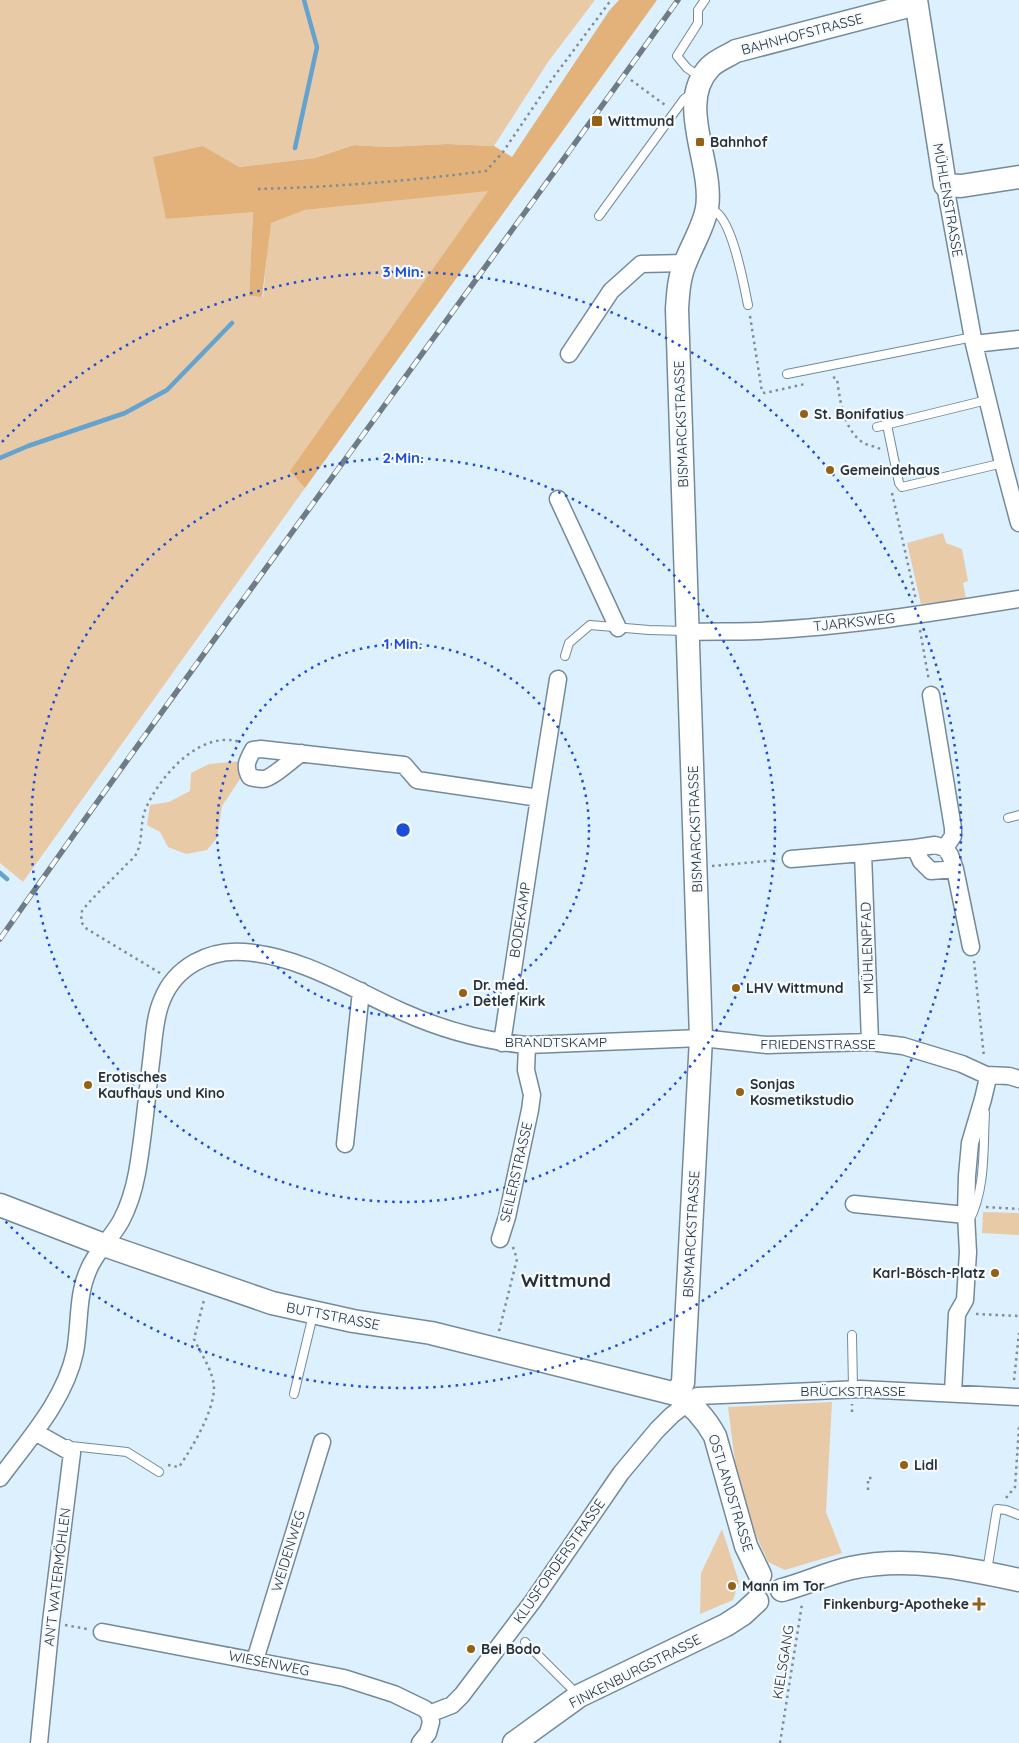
<svg xmlns="http://www.w3.org/2000/svg" width="1019" height="1743" font-family="Quicksand,sans-serif">
<style>
.green{fill:#e9caa7}
.forest{fill:#e2b27a}
.lines{fill:none;stroke-linecap:round;stroke-linejoin:round}
.stream{stroke:#65a3cf;stroke-width:4.5}
.lane-casing{stroke:#748a9a;stroke-width:10}
.street-casing{stroke:#748a9a;stroke-width:19}
.secondary-casing{stroke:#748a9a;stroke-width:25}
.path{stroke:#7f8d97;stroke-width:2.5;stroke-dasharray:2.5 4;stroke-linecap:butt}
.lane{stroke:#fff;stroke-width:8}
.street{stroke:#fff;stroke-width:16}
.secondary{stroke:#fff;stroke-width:22}
.rail-casing{stroke:#6f7b85;stroke-width:5.5}
.rail{stroke:#f6fbff;stroke-width:4;stroke-dasharray:11;stroke-linecap:butt}
.ring{fill:none;stroke:#1d4ed8;stroke-width:2.5;stroke-dasharray:2.5 5}
.poi-dot{fill:#956115;stroke:#f6fbff;stroke-width:2}
.labels{text-anchor:middle;stroke-width:4.5;stroke-linejoin:round;paint-order:stroke}
.street-label{font-size:14px;fill:#283138;stroke:#f6fbff}
.poi-label{font-size:14px;font-weight:bold;fill:#283138;stroke:#f6fbff;text-anchor:start}
.district-label{font-size:19px;font-weight:bold;fill:#283138;stroke:#f6fbff}
.centre{fill:#1d4ed8;stroke:#f6fbff;stroke-width:2.5}
.ring-label{font-size:15px;text-anchor:middle;font-weight:bold;fill:#1d4ed8;stroke:#f6fbff;stroke-width:4.5;stroke-linejoin:round;paint-order:stroke}
</style>
<rect width="100%" height="100%" fill="#ddf0fe"/>
<path class="green" d="M0,0H595L548,62L494,146L447,144L386,147L354,145L315,158L238,167L203,146L166,219L253,211L249,296L263,297L270,223L305,210L489,190L293,468L305,488L23,882L0,863Z
M943,533L946,543L962,549L968,581L963,583L966,599L921,604L907,543Z
M242,761L240,779L222,806L217,838L207,850L186,854L168,847L160,832L147,825L150,805L169,802L190,791L191,773L209,764Z
M983,1212L1019,1213V1235L982,1233Z
M832,1402L826,1512L842,1553L785,1570L768,1562L747,1515L737,1477L728,1407Z
M722,1529L739,1582L733,1600L700,1614L701,1573Z"/>
<path class="forest" d="M619,0H657L305,488L290,471L488,191L305,210L271,223L262,297L249,296L253,212L166,219L153,157L203,146L239,167L315,158L354,145L386,147L447,144L494,146L512,157L609,11Z"/>
<g class="lines">
<path class="stream" d="M295,148L317,47L304,0
M0,458L28,446L125,413L167,390L232,323
M0,873L7,879"/>
<defs>
<path id="lane" d="M700,77L687,68L677,56L698,23V10L705,0
M709,209C710,209 715,211 716,212C733,224 744,285 748,305
M599,216L684,99L691,94
M787,374L973,337
M887,425L899,483L902,487L1003,463
M877,427L987,400
M565,656L569,643L590,625L649,630L686,631
M1008,818L1019,815
M969,1221C986,1189 983,1148 985,1113
M852,1335L853,1389
M294,1394L313,1315
M68,1444L71,1446L127,1452L159,1472
M987,1571L997,1509L1006,1510L1019,1515
M525,1642L578,1695"/>
<path id="street" d="M945,185L974,344L1003,463L1019,523
M974,344L1019,339
M569,354L611,291L641,264L685,263
M558,499L618,628
M689,632C711,631 735,632 757,631C845,627 932,613 1019,599
M931,695L953,828V836L945,848
M301,753C293,759 271,779 263,779C259,779 254,778 250,777C244,766 247,761 253,750L261,749L404,765L417,780L539,798L502,1043
M539,798L558,679
M791,859L863,853
M955,869L971,947
M870,1042L863,853L915,848L921,861L931,871L955,869L950,855L945,848L935,845L915,848
M345,1144L361,991
M854,1204L966,1215
M500,1239L507,1217L530,1110L532,1095L526,1070L527,1045
M953,1393L957,1314L965,1300L968,1252L966,1215L967,1176L970,1143L983,1099L987,1082L986,1075
M35,1432L72,1453L51,1622L39,1743
M0,1478C28,1440 65,1400 75,1352C80,1325 77,1296 88,1271C95,1252 111,1239 121,1221C129,1206 134,1189 137,1173C144,1134 147,1093 152,1054C154,1036 155,1016 162,1000C175,967 209,949 244,952C301,956 352,989 403,1012C443,1030 483,1041 527,1045L701,1038L767,1045L870,1042L903,1046L962,1064L986,1075L1009,1076L1019,1079
M102,1632L344,1678L394,1694L425,1709L429,1714L431,1722L428,1733L420,1743
M255,1660L322,1442
M429,1714L452,1705L462,1695L533,1601L621,1473L657,1430L672,1415L697,1396L861,1389L1019,1397"/>
<path id="secondary" d="M916,0L945,185L961,186L1019,177
M0,1205L104,1245L272,1303L353,1321L431,1333L676,1394C694,1405 705,1418 715,1436L746,1546L760,1575
M676,1394L683,1383L701,1038L677,309C678,293 679,276 686,261C693,243 704,226 707,208C714,164 675,103 710,67C717,60 728,56 736,51L916,4
M782,1590C805,1584 828,1573 851,1568C907,1556 964,1568 1019,1580
M514,1743L579,1696L726,1625L743,1614L757,1601"/>
</defs>
<use href="#lane" class="lane-casing"/>
<use href="#street" class="street-casing"/>
<use href="#secondary" class="secondary-casing"/>
<path class="path" d="M631,80L665,105
M258,189C334,187 410,181 486,171L503,152L553,78L611,0
M750,316L762,392L765,393L805,384
M833,377L837,379C840,400 843,428 862,442C868,446 875,446 880,449
M892,493L916,600
M920,630L929,681
M712,866L777,860
M974,961L984,1057
M160,973L87,929L81,922L82,911C94,895 110,882 124,867C127,863 132,860 135,856C144,842 139,823 146,808C159,779 190,742 224,740C230,740 234,740 239,742
M986,1207L1019,1209
M976,1314L1019,1316
M499,1331L517,1259L513,1247
M1014,1380L1019,1333
M852,1412V1404
M168,1465L179,1467C192,1448 213,1413 214,1389C214,1372 201,1354 194,1339L204,1300
M868,1490V1478H873
M1006,1498L1015,1487L1019,1427
M65,1625L87,1629
M780,1743L802,1604"/>
<use href="#lane" class="lane"/>
<use href="#street" class="street"/>
<use href="#secondary" class="secondary"/>
<defs>
<path id="rail" d="M0,939C222,623 454,314 678,0"/>
</defs>
<use href="#rail" class="rail-casing"/>
<use href="#rail" class="rail"/>
</g>
<g class="ring">
<circle cx="403" cy="830" r="186"/>
<circle cx="403" cy="830" r="372"/>
<path d="M2 442A558 558 0 1 1 2 1218"/>
</g>
<g class="poi-dot">
<rect x="591" y="115" width="12" height="12" rx="2.5"/>
<rect x="695" y="137" width="10" height="10" rx="2.5"/>
<circle cx="804" cy="414" r="5"/>
<circle cx="830" cy="470" r="5"/>
<circle cx="736" cy="988" r="5"/>
<circle cx="463" cy="993" r="5"/>
<circle cx="88" cy="1085" r="5"/>
<circle cx="740" cy="1092" r="5"/>
<circle cx="995" cy="1273" r="5"/>
<circle cx="904" cy="1465" r="5"/>
<circle cx="732" cy="1586" r="5"/>
<path d="M976.5 1596.5h5v5h5v5h-5v5h-5v-5h-5v-5h5z"/>
<circle cx="471" cy="1649" r="5"/>
</g>
<g class="labels">
<g class="street-label">
<text transform="translate(802 34) rotate(-15)" y="5">BAHNHOFSTRASSE</text>
<text transform="translate(948 200) rotate(80)" y="5">MÜHLENSTRASSE</text>
<text transform="translate(681 424) rotate(-92)" y="5">BISMARCKSTRASSE</text>
<text transform="translate(854 622) rotate(-6)" y="5">TJARKSWEG</text>
<text transform="translate(695 829) rotate(-92)" y="5">BISMARCKSTRASSE</text>
<text transform="translate(520 920) rotate(-81)" y="5">BODEKAMP</text>
<text transform="translate(867 948) rotate(-92)" y="5">MÜHLENPFAD</text>
<text x="556" y="1047">BRANDTSKAMP</text>
<text x="818" y="1049">FRIEDENSTRASSE</text>
<text transform="translate(516 1172) rotate(-77)" y="5">SEILERSTRASSE</text>
<text transform="translate(691 1234) rotate(-87)" y="5">BISMARCKSTRASSE</text>
<text transform="translate(333 1316) rotate(11)" y="5">BUTTSTRASSE</text>
<text x="853" y="1396">BRÜCKSTRASSE</text>
<text transform="translate(731 1493) rotate(73)" y="5">OSTLANDSTRASSE</text>
<text transform="translate(288 1551) rotate(-73)" y="5">WEIDENWEG</text>
<text transform="translate(559 1561) rotate(-55)" y="5">KLUSFORDERSTRASSE</text>
<text transform="translate(57 1577) rotate(-83)" y="5">AN'T WATERMÖHLEN</text>
<text transform="translate(783 1662) rotate(-81)" y="5">KIELSGANG</text>
<text transform="translate(269 1663) rotate(11)" y="5">WIESENWEG</text>
<text transform="translate(635 1671) rotate(-27)" y="5">FINKENBURGSTRASSE</text>
</g>
<g class="poi-label">
<text x="608" y="126">Wittmund</text>
<text x="710" y="147">Bahnhof</text>
<text x="814" y="419">St. Bonifatius</text>
<text x="840" y="475">Gemeindehaus</text>
<text x="473" y="990">Dr. med.<tspan x="473" dy="16">Detlef Kirk</tspan></text>
<text x="746" y="993">LHV Wittmund</text>
<text x="98" y="1082">Erotisches<tspan x="98" dy="16">Kaufhaus und Kino</tspan></text>
<text x="750" y="1089">Sonjas<tspan x="750" dy="16">Kosmetikstudio</tspan></text>
<text x="985" y="1278" text-anchor="end">Karl-Bösch-Platz</text>
<text x="914" y="1470">Lidl</text>
<text x="742" y="1591">Mann im Tor</text>
<text x="969" y="1609" text-anchor="end">Finkenburg-Apotheke</text>
<text x="481" y="1654">Bei Bodo</text>
</g>
<g class="district-label">
<text x="566" y="1287">Wittmund</text>
</g>
</g>
<circle cx="403" cy="830" r="8" class="centre"/>
<g class="ring-label">
<text x="403" y="277">3 Min.</text>
<text x="403" y="463">2 Min.</text>
<text x="403" y="649">1 Min.</text>
</g>
</svg>
